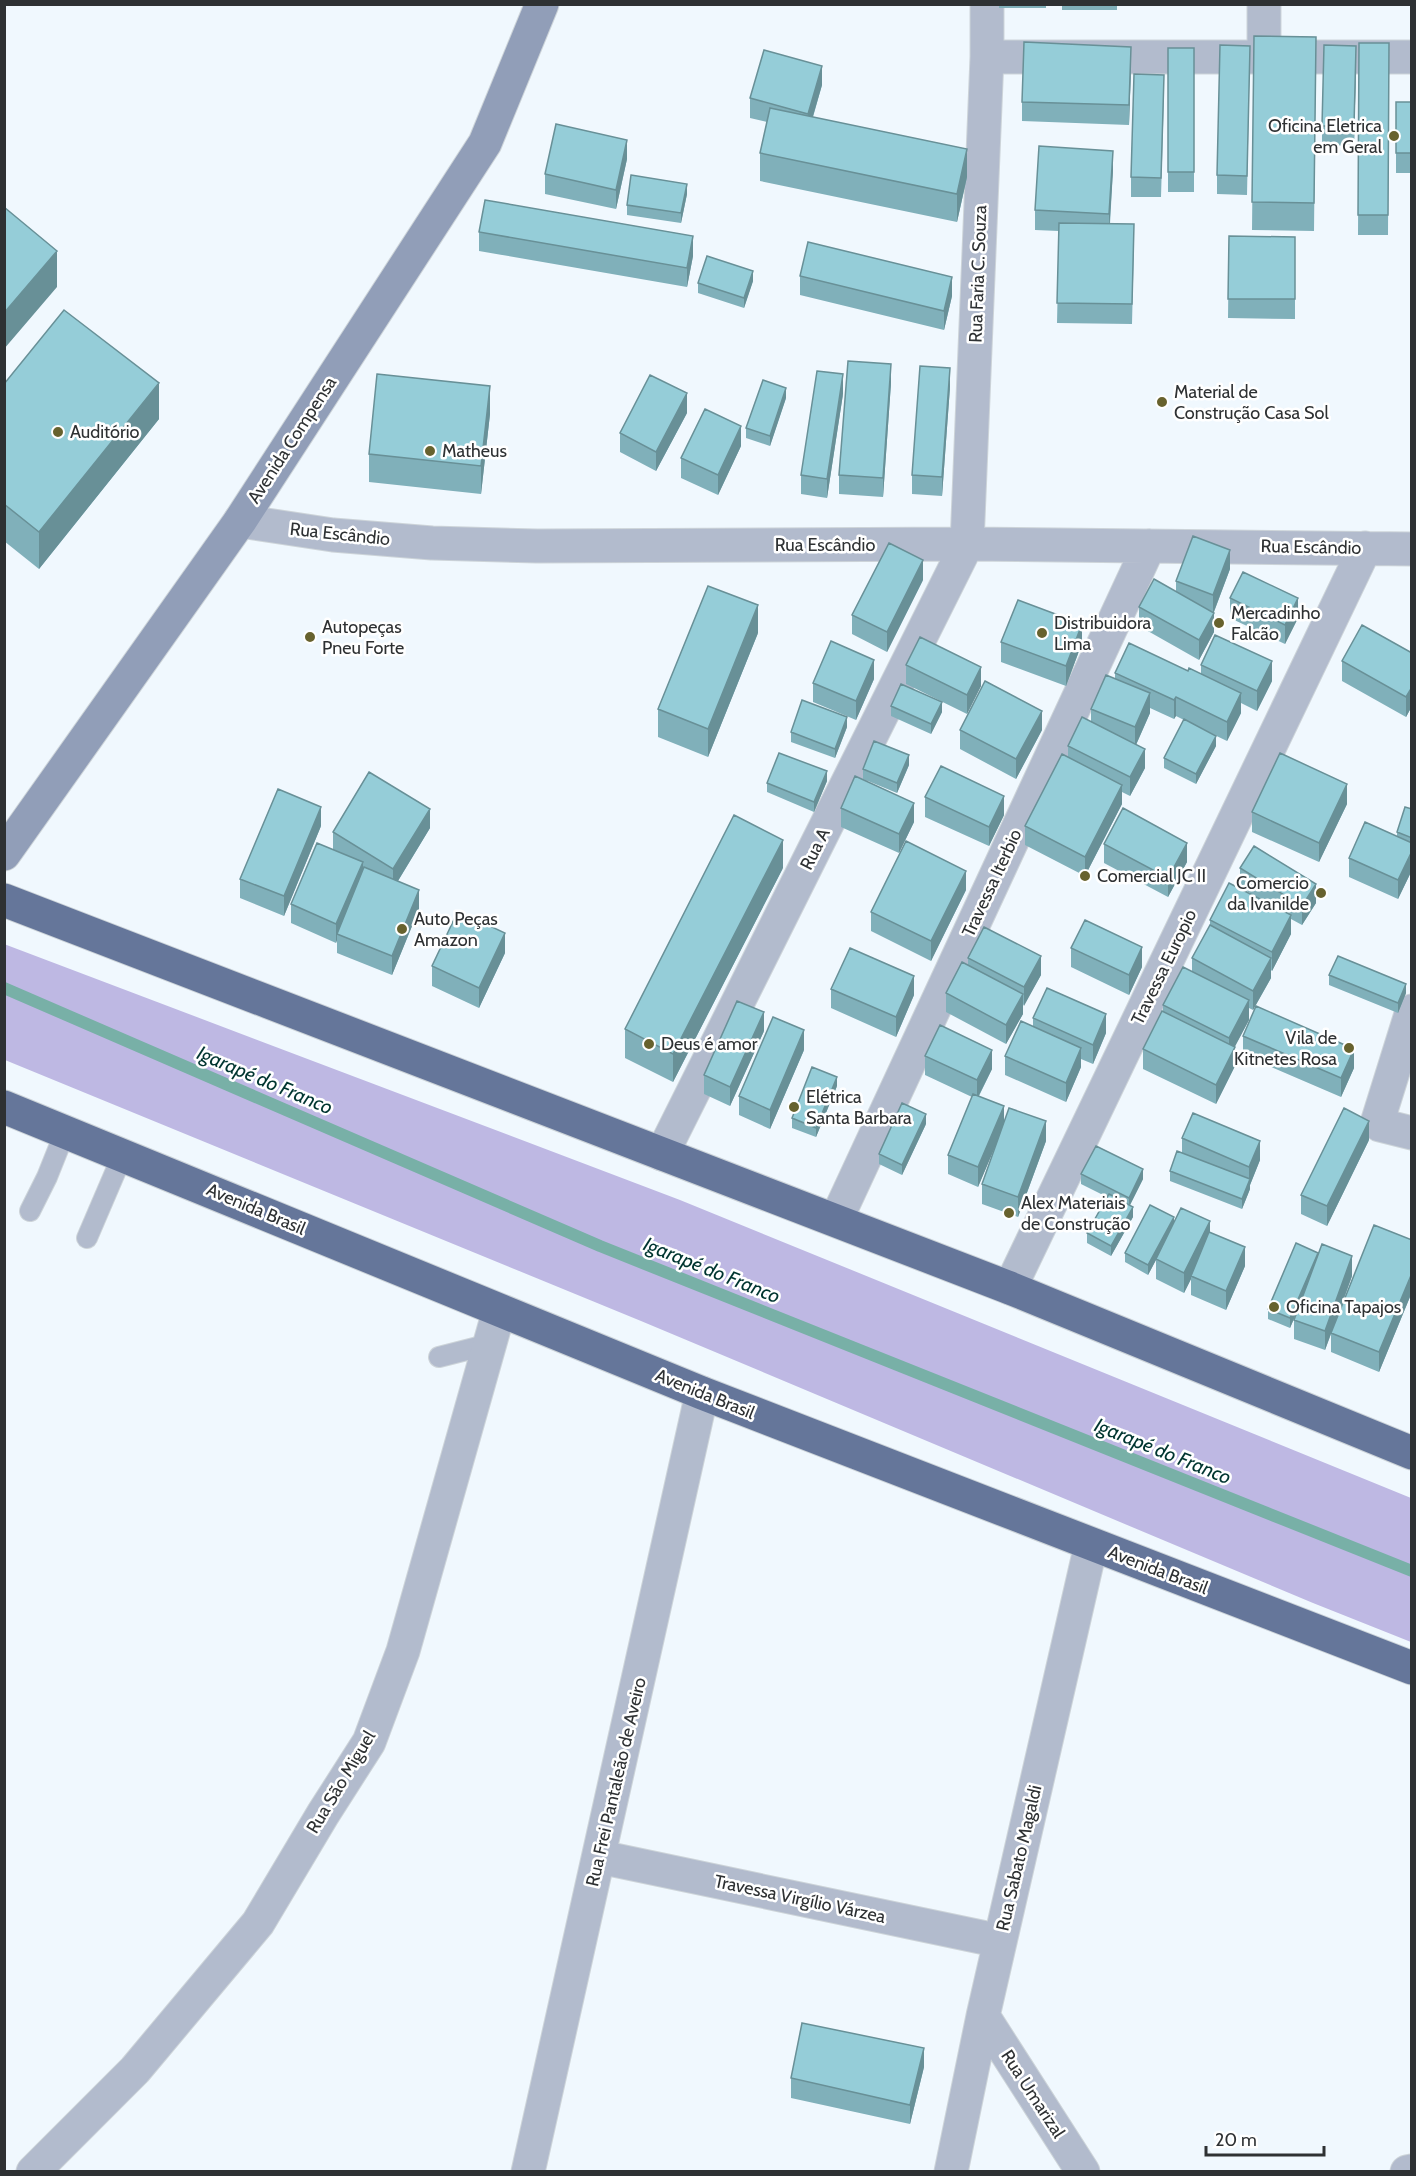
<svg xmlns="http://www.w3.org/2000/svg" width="1416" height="2176" font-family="Cabin,sans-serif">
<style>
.forest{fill:#beb8e3}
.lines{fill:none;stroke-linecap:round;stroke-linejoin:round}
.stream{stroke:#78b0a7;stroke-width:12}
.lane-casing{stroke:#cdd4d9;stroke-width:22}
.street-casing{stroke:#cdd4d9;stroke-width:35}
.secondary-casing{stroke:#cdd4d9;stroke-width:35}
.highway-casing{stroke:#cdd4d9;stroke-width:35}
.lane{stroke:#b2bbcd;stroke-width:20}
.street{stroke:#b2bbcd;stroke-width:33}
.secondary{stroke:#919eb8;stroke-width:33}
.highway{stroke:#65769a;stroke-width:33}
.wall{fill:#80b0ba}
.shaded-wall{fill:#689097}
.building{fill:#95cdd8;stroke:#689097;stroke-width:1.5}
.poi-dot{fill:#67622e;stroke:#fff;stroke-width:2}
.labels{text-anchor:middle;stroke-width:5;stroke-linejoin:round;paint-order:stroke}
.poi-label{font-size:18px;fill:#2e3133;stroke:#fff;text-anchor:start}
.street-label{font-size:18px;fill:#2e3133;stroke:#fff}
.water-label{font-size:20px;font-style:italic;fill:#003530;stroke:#fff}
</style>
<rect width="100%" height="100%" fill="#f0f8fe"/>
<path class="forest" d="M4,944L680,1200L1411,1498V1642L1313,1603L641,1321L5,1060Z"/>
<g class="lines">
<path class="stream" d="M4,988L600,1246L1412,1571"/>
<defs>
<path id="lane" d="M30,1211L47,1177L65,1132
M87,1238L123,1154
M439,1357L490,1344"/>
<path id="street" d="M1264,4V56
M987,57H1412
M240,521L333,535L432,543L537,546L967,544L1412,549
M1412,1011L1378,1120L1380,1125L1412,1133
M662,1154L967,544L987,57V4
M836,1220L1149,546
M1010,1288L1365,548
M600,1857L1000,1941
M983,2016L1083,2172
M33,2172L135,2070L258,1923L323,1814L369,1742L403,1651L499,1311
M528,2172L702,1393
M951,2172L983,2016L1091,1545
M1407,2172L1412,2171"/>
<path id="secondary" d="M4,854L240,521L485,143L542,4"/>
<path id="highway" d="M4,900L1010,1288L1412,1453
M4,1107L702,1393L1412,1668"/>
</defs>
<use href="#lane" class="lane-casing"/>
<use href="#street" class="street-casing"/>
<use href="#secondary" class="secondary-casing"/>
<use href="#highway" class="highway-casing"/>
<use href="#lane" class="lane"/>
<use href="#street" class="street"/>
<use href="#secondary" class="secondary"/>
<use href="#highway" class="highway"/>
</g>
<path class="wall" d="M999,4H1046V8H999Z
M1062,4H1117V10H1062Z
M1254,36L1316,37L1314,231L1252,230Z
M1359,43H1389L1388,235H1358Z
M1250,46L1247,195L1217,194V175Z
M1168,48H1194V192H1168Z
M1356,65L1354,146L1322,145V126Z
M1131,66L1129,125L1022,121V102Z
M822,85L813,117L967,177L957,222L760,181V153L767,122L750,118V98Z
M1164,94L1161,197H1131V177Z
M1396,102H1412V173H1396Z
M627,159L616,209L545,194V174Z
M1113,170L1110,224L1134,243L1132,324L1057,323L1059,231L1035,230V210Z
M687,194L681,223L627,215V205Z
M479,232L693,256L687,287L479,251Z
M1229,236L1295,237V319L1228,318Z
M800,276L952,296L944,330L800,295Z
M753,281L744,308L698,293V283Z
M891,383L883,497L839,494V475Z
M4,384L159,419L39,569L4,541Z
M950,387L942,496L912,494V475Z
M843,394L827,498L801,494V475Z
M786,398L770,446L746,438V428Z
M687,413L656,471L620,452V433Z
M490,414L481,494L369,482V454Z
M741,446L718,495L681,478V458Z
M1230,569L1214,612V632L1199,660L1139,626V607L1176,591V581Z
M923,580L887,652L852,634V615Z
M1230,598L1298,618L1285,644L1230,618Z
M758,633L708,757L658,737V709Z
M1001,642L1082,643L1066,686L1001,662Z
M1412,653V706L1406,717L1342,681V661Z
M906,665L981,686L967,714L906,684Z
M1201,665L1272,681L1257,711L1241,703V713L1227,741L1204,730L1216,746L1196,784L1164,768V758L1184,720L1176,716L1174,719L1150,708V713L1136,745L1145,768L1130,796L1122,792V804L1085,876L1025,845V826L1068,757V746L1091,722V709L1115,679V673L1188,671L1201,674Z
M874,679L856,720L813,702V683Z
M891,706L942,712L931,734L891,716Z
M847,727L835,758L791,742V732Z
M960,730H1042L1016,779L960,749Z
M909,765L897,793L863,779V769Z
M827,781L814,812L767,792V783Z
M925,797L1004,815L989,846L925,817Z
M1347,804L1319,862L1252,832V812Z
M841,808L914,822L899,853L841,827Z
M1412,809V870L1398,899L1349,877V858L1397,836V832Z
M321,826L284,916L240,898V879Z
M430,828L398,881L419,909L392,975L337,953V940L336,943L291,923V904L333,849V832Z
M1104,844L1187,862L1168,897L1104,863Z
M783,868L673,1082L625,1058V1029Z
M1240,868L1316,903L1302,925L1291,919V934L1272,971L1271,970V978L1253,1010L1249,1008V1020L1234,1047L1235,1066L1216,1104L1143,1069V1049L1163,1012V1005L1192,972V958L1210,925V920L1250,893L1240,887Z
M966,890L931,961L871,931V912Z
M1071,948L1142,967L1129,995L1071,967Z
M505,953L479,1008L432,986V966Z
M968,958L1041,975L1023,1006V1014L1006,1044L946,1012V993L968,965Z
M1329,975L1406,993L1398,1013L1329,985Z
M831,989L914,995L896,1037L831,1008Z
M1033,1018L1106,1033L1093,1064L1081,1059V1067L1066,1102L1005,1075V1056L1033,1026Z
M764,1031L730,1106L704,1094V1075Z
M1243,1036L1354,1068L1341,1097L1243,1055Z
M804,1050L770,1129L739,1115V1096Z
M925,1056L992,1069L979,1096L1004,1123L1046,1141L1018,1217L982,1204V1184L998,1139L978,1187L948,1174V1155L972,1097L925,1075Z
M837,1086L816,1137L792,1128V1118Z
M926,1124L902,1175L879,1164V1154Z
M1182,1138L1260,1160L1250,1185V1189L1242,1209L1170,1181V1171L1182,1153Z
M1369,1140L1327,1226L1301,1214V1195Z
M1081,1174L1143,1179L1130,1205L1133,1217L1111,1256L1087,1243V1233L1107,1197L1081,1184Z
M1174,1224L1210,1232L1245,1266L1226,1310L1191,1295V1279L1184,1293L1156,1279V1260L1148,1275L1125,1262V1253Z
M1412,1240V1292L1379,1372L1331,1352V1334L1325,1350L1294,1339V1320L1296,1314L1290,1328L1268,1319V1309L1352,1276L1339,1313Z
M924,2067L910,2124L791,2098V2078Z"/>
<path class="shaded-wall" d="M1356,46V65L1354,146V126Z
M1131,47V66L1129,125V105Z
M822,66V85L808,133V114Z
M627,140V159L616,209V190Z
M967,149V177L957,222V194Z
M1113,151V170L1109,233V214Z
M687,184V194L681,223V213Z
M693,236V256L687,287V268Z
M57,251V287L4,349V313Z
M753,271V281L744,308V298Z
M952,277V296L944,330V311Z
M891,364V383L883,497V478Z
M950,368V387L942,496V477Z
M843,374V394L827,498V479Z
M159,383V419L39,569V532Z
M490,386V414L481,494V466Z
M786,388V398L770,446V436Z
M687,393V413L656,471V452Z
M741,426V446L718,495V475Z
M1230,550V569L1213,614V595Z
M923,560V580L887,652V632Z
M1298,598V618L1285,644V625Z
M758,605V633L708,757V729Z
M1214,613V632L1199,660V640Z
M1082,624V643L1066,686V666Z
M874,660V679L856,720V701Z
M1272,661V681L1257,711V691Z
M981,667V686L967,714V695Z
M1412,687V706L1406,717V697Z
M1150,693V713L1135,747V727Z
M1241,693V713L1227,741V722Z
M1176,697V716L1174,719V700Z
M942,702V712L931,734V724Z
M1042,711V730L1016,779V759Z
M847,717V727L835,758V749Z
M1216,736V746L1196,784V774Z
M1145,749V768L1130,796V777Z
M909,755V765L897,793V783Z
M827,771V781L814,812V802Z
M1347,784V804L1319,862V843Z
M1122,785V804L1085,876V857Z
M1004,796V815L989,846V827Z
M914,803V822L899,853V834Z
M321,807V826L284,916V896Z
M430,809V828L393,889V869Z
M783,840V868L673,1082V1054Z
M1187,843V862L1168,897V878Z
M1412,851V870L1398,899V880Z
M363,862V881L337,934V940L336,943V924Z
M966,871V890L931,961V941Z
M1316,884V903L1302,925V906Z
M419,890V909L392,975V956Z
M1291,915V934L1272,971V952Z
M505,933V953L479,1008V988Z
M1142,947V967L1129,995V975Z
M1041,956V975L1024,1006V987Z
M1271,958V978L1253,1010V991Z
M914,976V995L896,1037V1017Z
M1406,984V993L1398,1013V1003Z
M1023,994V1014L1006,1044V1025Z
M1249,1000V1020L1229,1058V1038Z
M764,1012V1031L730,1106V1087Z
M1106,1014V1033L1093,1064V1045Z
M804,1030V1050L770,1129V1110Z
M1235,1047V1066L1216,1104V1085Z
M1081,1048V1067L1066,1102V1083Z
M1354,1049V1068L1341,1097V1078Z
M992,1050V1069L977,1099V1080Z
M837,1077V1086L816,1137V1128Z
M1004,1106V1126L978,1187V1167Z
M926,1114V1124L902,1175V1165Z
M1046,1121V1141L1018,1217V1197Z
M1369,1121V1140L1327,1226V1206Z
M1260,1141V1160L1250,1185V1189L1242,1209V1199L1249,1181V1167Z
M1143,1169V1179L1129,1207V1198Z
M1133,1207V1217L1111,1256V1246Z
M1174,1217V1226L1148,1275V1265Z
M1210,1221V1241L1191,1276V1279L1184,1293V1273Z
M1245,1247V1266L1226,1310V1291Z
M1318,1253V1262L1290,1328V1318Z
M1352,1256V1276L1325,1350V1331Z
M1412,1273V1292L1379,1372V1352Z
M924,2048V2067L910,2124V2105Z"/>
<path class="building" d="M1254,36L1316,37L1314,203L1252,202Z
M1024,42L1131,47L1129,105L1022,102Z
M1359,43H1389L1388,215H1358Z
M1220,45L1250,46L1247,176L1217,175Z
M1324,45L1356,46L1354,126H1322Z
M1168,48H1194V172H1168Z
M764,50L822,66L808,114L750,98Z
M1134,74L1164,75L1161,178L1131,177Z
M1396,102H1412V153H1396Z
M770,108L967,149L957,194L760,153Z
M556,124L627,140L616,190L545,174Z
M1039,146L1113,151L1109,214L1035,210Z
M631,175L687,184L681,213L627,205Z
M485,200L693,236L687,268L479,232Z
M4,207L57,251L4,313Z
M1059,223L1134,224L1132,304L1057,303Z
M1229,236L1295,237V299H1228Z
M808,242L952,277L944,311L800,276Z
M707,256L753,271L744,298L698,283Z
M64,310L159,383L39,532L4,504V384Z
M848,361L891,364L883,478L839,475Z
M920,366L950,368L942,477L912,475Z
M817,371L843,374L827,479L801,475Z
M377,374L490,386L481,466L369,454Z
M650,375L687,393L656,452L620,433Z
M763,380L786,388L770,436L746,428Z
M705,409L741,426L718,475L681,458Z
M1193,536L1230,550L1213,595L1176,581Z
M889,543L923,560L887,632L852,615Z
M1243,572L1298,598L1285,625L1230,598Z
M1154,579L1214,613L1199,640L1139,607Z
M708,586L758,605L708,729L658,709Z
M1018,600L1082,624L1066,666L1001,642Z
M1362,625L1412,653V687L1406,697L1342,661Z
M1215,635L1272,661L1257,691L1201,665Z
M920,637L981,667L967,695L906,665Z
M831,641L874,660L856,701L813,683Z
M1129,643L1188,671L1189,668L1241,693L1227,722L1176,697L1174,700L1115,673Z
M1106,675L1150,693L1135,727L1091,709Z
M985,681L1042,711L1016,759L960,730Z
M901,684L942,702L931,724L891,706Z
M802,700L847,717L835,749L791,732Z
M1082,717L1145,749L1130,777L1068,746Z
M1184,719L1216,736L1196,774L1164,758Z
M874,741L909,755L897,783L863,769Z
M779,753L827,771L814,802L767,783Z
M1280,753L1347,784L1319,843L1252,812Z
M1062,754L1122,785L1085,857L1025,826Z
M941,766L1004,796L989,827L925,797Z
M369,772L430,809L393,869L333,832Z
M855,776L914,803L899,834L841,808Z
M278,789L321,807L284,896L240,879Z
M1405,807L1412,809V838L1397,832Z
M1123,808L1187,843L1168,878L1104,844Z
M734,815L783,840L673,1054L625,1029Z
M1365,822L1412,843V851L1398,880L1349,858Z
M906,841L966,871L931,941L871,912Z
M317,843L363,862L336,924L291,904Z
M1254,846L1316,884L1302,906L1240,868Z
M364,867L419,890L392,956L337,934Z
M1229,883L1291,915L1272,952L1210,920Z
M458,911L505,933L479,988L432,966Z
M1085,920L1142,947L1129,975L1071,948Z
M1210,925L1271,958L1253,991L1192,958Z
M984,927L1041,956L1024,987L968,958Z
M850,948L914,976L896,1017L831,989Z
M1338,956L1406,984L1398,1003L1329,975Z
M962,962L1023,994L1006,1025L946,993Z
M1183,967L1249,1000L1229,1038L1163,1005Z
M1047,988L1106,1014L1093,1045L1033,1018Z
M737,1001L764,1012L730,1087L704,1075Z
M1256,1006L1354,1049L1341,1078L1243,1036Z
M1162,1011L1235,1047L1216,1085L1143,1049Z
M773,1017L804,1030L770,1110L739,1096Z
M1021,1021L1081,1048L1066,1083L1005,1056Z
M940,1025L992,1050L977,1080L925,1056Z
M812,1067L837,1077L816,1128L792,1118Z
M973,1094L1004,1106L978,1167L948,1155Z
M902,1103L926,1114L902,1165L879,1154Z
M1009,1108L1046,1121L1018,1197L982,1184Z
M1344,1108L1369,1121L1327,1206L1301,1195Z
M1193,1113L1260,1141L1249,1167L1182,1138Z
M1096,1146L1143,1169L1129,1198L1081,1174Z
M1177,1151L1250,1179L1242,1199L1170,1171Z
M1109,1194L1133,1207L1111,1246L1087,1233Z
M1150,1205L1174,1217L1148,1265L1125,1253Z
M1181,1208L1210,1221L1184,1273L1156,1259Z
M1374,1225L1412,1240V1273L1379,1352L1331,1333Z
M1209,1232L1245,1247L1226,1291L1191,1276Z
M1296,1243L1318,1253L1290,1318L1268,1309Z
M1322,1244L1352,1256L1325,1331L1294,1320Z
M802,2023L924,2048L910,2105L791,2078Z"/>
<g class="poi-dot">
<circle cx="1394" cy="136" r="6"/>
<circle cx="1162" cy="402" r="6"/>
<circle cx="58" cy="432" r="6"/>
<circle cx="430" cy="451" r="6"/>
<circle cx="1219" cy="623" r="6"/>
<circle cx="1042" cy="633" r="6"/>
<circle cx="310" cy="637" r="6"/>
<circle cx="1085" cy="876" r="6"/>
<circle cx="1321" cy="893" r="6"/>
<circle cx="402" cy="929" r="6"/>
<circle cx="649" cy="1044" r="6"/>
<circle cx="1349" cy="1048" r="6"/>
<circle cx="794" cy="1107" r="6"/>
<circle cx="1009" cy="1213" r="6"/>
<circle cx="1274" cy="1307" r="6"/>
</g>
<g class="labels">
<g class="poi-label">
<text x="1382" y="132" text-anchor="end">Oficina Eletrica<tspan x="1382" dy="21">em Geral</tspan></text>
<text x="1174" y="398">Material de<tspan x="1174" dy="21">Construção Casa Sol</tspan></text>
<text x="70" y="438">Auditório</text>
<text x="442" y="457">Matheus</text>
<text x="1231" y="619">Mercadinho<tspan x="1231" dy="21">Falcão</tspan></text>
<text x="1054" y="629">Distribuidora<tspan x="1054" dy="21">Lima</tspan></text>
<text x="322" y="633">Autopeças<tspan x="322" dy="21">Pneu Forte</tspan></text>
<text x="1097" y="882">Comercial JC II</text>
<text x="1309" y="889" text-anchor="end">Comercio<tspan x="1309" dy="21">da Ivanilde</tspan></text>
<text x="414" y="925">Auto Peças<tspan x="414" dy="21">Amazon</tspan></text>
<text x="1337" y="1044" text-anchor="end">Vila de<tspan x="1337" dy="21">Kitnetes Rosa</tspan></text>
<text x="661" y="1050">Deus é amor</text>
<text x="806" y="1103">Elétrica<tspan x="806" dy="21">Santa Barbara</tspan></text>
<text x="1021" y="1209">Alex Materiais<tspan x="1021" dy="21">de Construção</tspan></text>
<text x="1286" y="1313">Oficina Tapajos</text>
</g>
<g class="street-label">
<text transform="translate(978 274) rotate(-88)" y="6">Rua Faria C. Souza</text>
<text transform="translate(292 440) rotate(-57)" y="6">Avenida Compensa</text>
<text transform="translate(340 534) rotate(6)" y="6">Rua Escândio</text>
<text x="825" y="551">Rua Escândio</text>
<text transform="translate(1311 547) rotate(1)" y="6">Rua Escândio</text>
<text transform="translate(815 849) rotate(-63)" y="6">Rua A</text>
<text transform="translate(992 883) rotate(-65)" y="6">Travessa Iterbio</text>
<text transform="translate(1164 967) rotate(-64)" y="6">Travessa Europio</text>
<text transform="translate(256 1209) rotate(23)" y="6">Avenida Brasil</text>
<text transform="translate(705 1394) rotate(22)" y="6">Avenida Brasil</text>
<text transform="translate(1158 1570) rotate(21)" y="6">Avenida Brasil</text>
<text transform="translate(341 1782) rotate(-59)" y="6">Rua São Miguel</text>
<text transform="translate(616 1782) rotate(-77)" y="6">Rua Frei Pantaleão de Aveiro</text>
<text transform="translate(1019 1858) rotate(-77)" y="6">Rua Sabato Magaldi</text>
<text transform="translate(800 1899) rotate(12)" y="6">Travessa Virgílio Várzea</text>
<text transform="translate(1033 2094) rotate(57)" y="6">Rua Umarizal</text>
</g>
<g class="water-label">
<text transform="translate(265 1080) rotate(23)" y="7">Igarapé do Franco</text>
<text transform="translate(712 1270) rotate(22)" y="7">Igarapé do Franco</text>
<text transform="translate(1163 1451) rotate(22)" y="7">Igarapé do Franco</text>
</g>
</g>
<rect width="1416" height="2176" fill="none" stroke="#2e3133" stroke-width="12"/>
<path d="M1206 2146v9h118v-9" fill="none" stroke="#2e3133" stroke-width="3"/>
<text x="1215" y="2146" font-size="18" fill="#2e3133" stroke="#ffffff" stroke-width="4.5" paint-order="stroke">20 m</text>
</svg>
